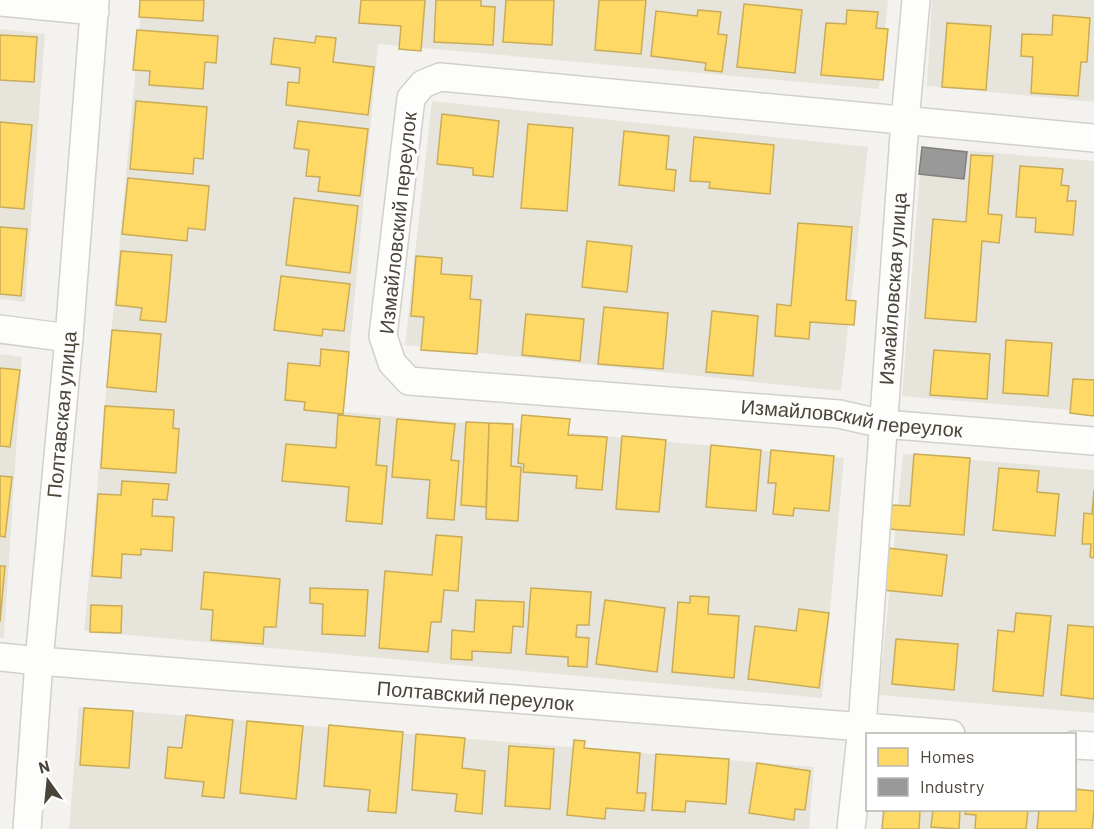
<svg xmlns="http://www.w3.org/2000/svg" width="1094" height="829" font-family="Barlow,sans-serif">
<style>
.residential{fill:#e7e4dc}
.homes{fill:#ffd966;stroke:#c9ac58;stroke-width:1.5}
.industry{fill:#999;stroke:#82807c;stroke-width:1.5}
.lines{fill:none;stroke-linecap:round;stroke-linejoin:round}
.street-casing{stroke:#d2d0cb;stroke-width:30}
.street{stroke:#fdfdfc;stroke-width:27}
.labels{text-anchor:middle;stroke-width:6;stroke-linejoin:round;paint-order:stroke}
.street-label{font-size:20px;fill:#4b4439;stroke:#fff}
</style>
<rect width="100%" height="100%" fill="#f4f2ee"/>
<path class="residential" d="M142,0H888L879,89L378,44L344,412L844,458L822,698L84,631Z
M932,0H1094V102L927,86Z
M0,29L45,34L25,302L0,299Z
M432,101L868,147L841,391L405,345Z
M922,147L1094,161V412L902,396Z
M0,354L22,357L4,638H0Z
M903,454L1094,470V713L879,695Z
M79,707L814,767L809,829H69Z
M1075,788L1094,790V829H881L882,810H1074Z"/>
<path class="homes" d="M140,0H204L203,21L139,17Z
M361,0H425L421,51L399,49L401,26L359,23Z
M436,0H481V6L495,7L493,45L434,42Z
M506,0H554L552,45L503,42Z
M599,0H646L641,54L595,50Z
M744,4L802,10L795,73L737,67Z
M698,10L721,12L718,34L727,35L722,72L705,70L706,63L651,56L656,11L697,16Z
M847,10L878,12L876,28L888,29L883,80L821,75L826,23L846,24Z
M1053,15L1090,18L1087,62H1081L1078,96L1031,93L1033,57L1021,56L1022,34L1052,35Z
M947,23L991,26L986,90L942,87Z
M137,30L218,36L216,63L205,62L203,89L149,85L150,71L133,70Z
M0,35L37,37L34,82L0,80Z
M316,36L336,38L333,62L374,67L368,115L286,105L288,82L299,83L300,68L271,64L274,38L315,43Z
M136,101L207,107L203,159L194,158L193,174L130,169Z
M442,114L499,121L493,177L473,175V168L437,164Z
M298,121L368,129L360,196L318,191L320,177L306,176L309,150L294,148Z
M0,122L32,125L24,209L0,207Z
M528,124L573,128L567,211L521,208Z
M624,131L669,136L666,169L676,170L674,191L619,185Z
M694,137L774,145L770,194L709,188L710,182L690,181Z
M971,155L993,156L988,214L1002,215L999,243L982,241L976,322L925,318L933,219L966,222Z
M1020,166L1063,169L1061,185L1069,186L1067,201H1076L1073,235L1035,232L1036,218L1016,217Z
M128,178L209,186L205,230L188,228L187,241L122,234Z
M294,198L358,206L350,273L286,265Z
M798,223L852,227L846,300L856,301L854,325L810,322L809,339L775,336L777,304L791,306Z
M0,227L27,229L21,296L0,294Z
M587,241L632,246L627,292L582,287Z
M121,251L172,255L166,322L140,320L142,308L116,305Z
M416,256L442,258L441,274L472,276L470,299L481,300L477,354L421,350L424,317L411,316Z
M281,276L350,284L344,331L323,329L322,336L274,330Z
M604,307L668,313L663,369L598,364Z
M712,311L758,316L753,376L706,372Z
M526,314L584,319L580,361L522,355Z
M112,330L161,334L156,392L107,387Z
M1006,340L1052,343L1048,396L1003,393Z
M321,349L349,352L343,414L304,410L305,402L285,400L288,363L320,366Z
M934,350L990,354L987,399L930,395Z
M0,368L20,370L10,447L0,446Z
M1073,379L1094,380V416L1070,413Z
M105,406L174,410L173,428L179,429L176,473L101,468Z
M338,415L380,419L376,465L387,466L382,524L346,521L349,487L282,481L286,444L336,448Z
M522,415L570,419L568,435L607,437L602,490L576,488L577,476L523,472L524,464L518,463Z
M397,419L455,424L451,460L459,461L454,520L427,518L430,480L392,477Z
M466,422L489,423L486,507L461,505Z
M489,423L513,424L511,466L521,467L518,521L486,519Z
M622,436L666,440L659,512L616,509Z
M711,445L761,450L756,511L706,507Z
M771,450L834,456L829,511L794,508L793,516L773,514L776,483H768Z
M914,454L970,458L964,535L889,529L892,505L910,506Z
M999,468L1039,471L1037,492L1059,494L1055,536L993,530Z
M0,476L12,477L5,537L0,536Z
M122,481L169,484L167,500L153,499L152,516L174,517L172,551L141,549V555L122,554L121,578L92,576L98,494L121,495Z
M1094,490V558L1090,557L1091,544H1082L1084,513L1092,514Z
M436,535L462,537L458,591L444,590L441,622H431L428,652L379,648L385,571L432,575Z
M888,548L947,555L942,596L883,590Z
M0,566H5L0,622Z
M204,572L280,579L276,627H264L263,644L211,640L213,610L201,609Z
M310,588L368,590L365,636L322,634L323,604L310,603Z
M531,588L591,592L589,625H577L576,637L589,638L587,667L568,666V657L526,654Z
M690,596L709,597L708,614L739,616L734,678L672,672L678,602L690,603Z
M476,600L524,602L523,627L513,626L511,653L472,651V660L451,659L452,630L474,632Z
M605,600L665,608L657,672L596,664Z
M91,605L122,606L121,633L90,632Z
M799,609L829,613L819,688L748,679L755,626L796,631Z
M1016,613L1051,616L1043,696L993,691L998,630L1014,632Z
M1068,625L1094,627V699L1061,695Z
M896,639L958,644L954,690L892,684Z
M84,708L133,711L129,768L80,765Z
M186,715L233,720L224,798L202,796L204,782L165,778L168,747L182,748Z
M247,721L303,726L296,799L240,793Z
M329,725L403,732L396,813L368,811L370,790L324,786Z
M416,734L465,738L462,768L485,771L482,814L455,811L457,794L412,790Z
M574,740L585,741L584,748L640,753L637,793H646L644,811L606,808L605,819L567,815Z
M509,746L554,749L550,809L505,806Z
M656,754L729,759L726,804L686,801L685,812L652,810Z
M757,763L810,771L805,810L795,809L794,820L749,813Z
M1074,789L1094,791V810L1092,829H1037L1039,810H1074Z
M884,810H920L919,829H882Z
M933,810H960L959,829L931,827Z
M966,810H1028L1026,829H975L976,815L965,814Z"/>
<path class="industry" d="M922,147L967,152L964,179L919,174Z"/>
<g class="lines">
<defs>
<g id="street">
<path d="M0,2L95,11"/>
<path id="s1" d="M1094,138L440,77L423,84L411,98L383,336L392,363L409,381L839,414L883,424L1094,441"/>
<path d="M0,329L69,338"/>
<path id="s2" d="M0,657L39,661L951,734"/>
<path d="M1074,745L1094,746"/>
<path id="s3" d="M27,829L39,661L69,338L95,0"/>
<path id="s4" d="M851,829L862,727L905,121L916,0"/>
</g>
</defs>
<use href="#street" class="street-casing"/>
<use href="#street" class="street"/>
</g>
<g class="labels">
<g class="street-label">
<text transform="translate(398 223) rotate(-84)" y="7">Измайловский переулок</text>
<text dy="7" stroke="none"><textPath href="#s4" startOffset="542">Измайловская улица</textPath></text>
<text dy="7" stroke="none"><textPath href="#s3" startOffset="416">Полтавская улица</textPath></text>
<text dy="7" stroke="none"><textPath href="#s1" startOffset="1431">Измайловский переулок</textPath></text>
<text dy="7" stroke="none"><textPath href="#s2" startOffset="477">Полтавский переулок</textPath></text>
</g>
</g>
<rect x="866" y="733" width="210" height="78" fill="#ffffff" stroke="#b7b4b0" stroke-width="1.5"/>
<rect x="878" y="748" width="30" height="18" fill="#ffd966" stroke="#b7b4b0" stroke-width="1.5"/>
<text x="920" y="763" font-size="18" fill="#4b4439">Homes</text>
<rect x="878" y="778" width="30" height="18" fill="#999999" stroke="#b7b4b0" stroke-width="1.5"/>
<text x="920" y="793" font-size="18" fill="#4b4439">Industry</text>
<g transform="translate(48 781) rotate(345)" stroke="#ffffff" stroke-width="4.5" paint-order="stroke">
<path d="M0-4.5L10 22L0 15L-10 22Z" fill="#4b4439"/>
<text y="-9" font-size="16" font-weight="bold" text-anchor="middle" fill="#4b4439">N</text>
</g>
</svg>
